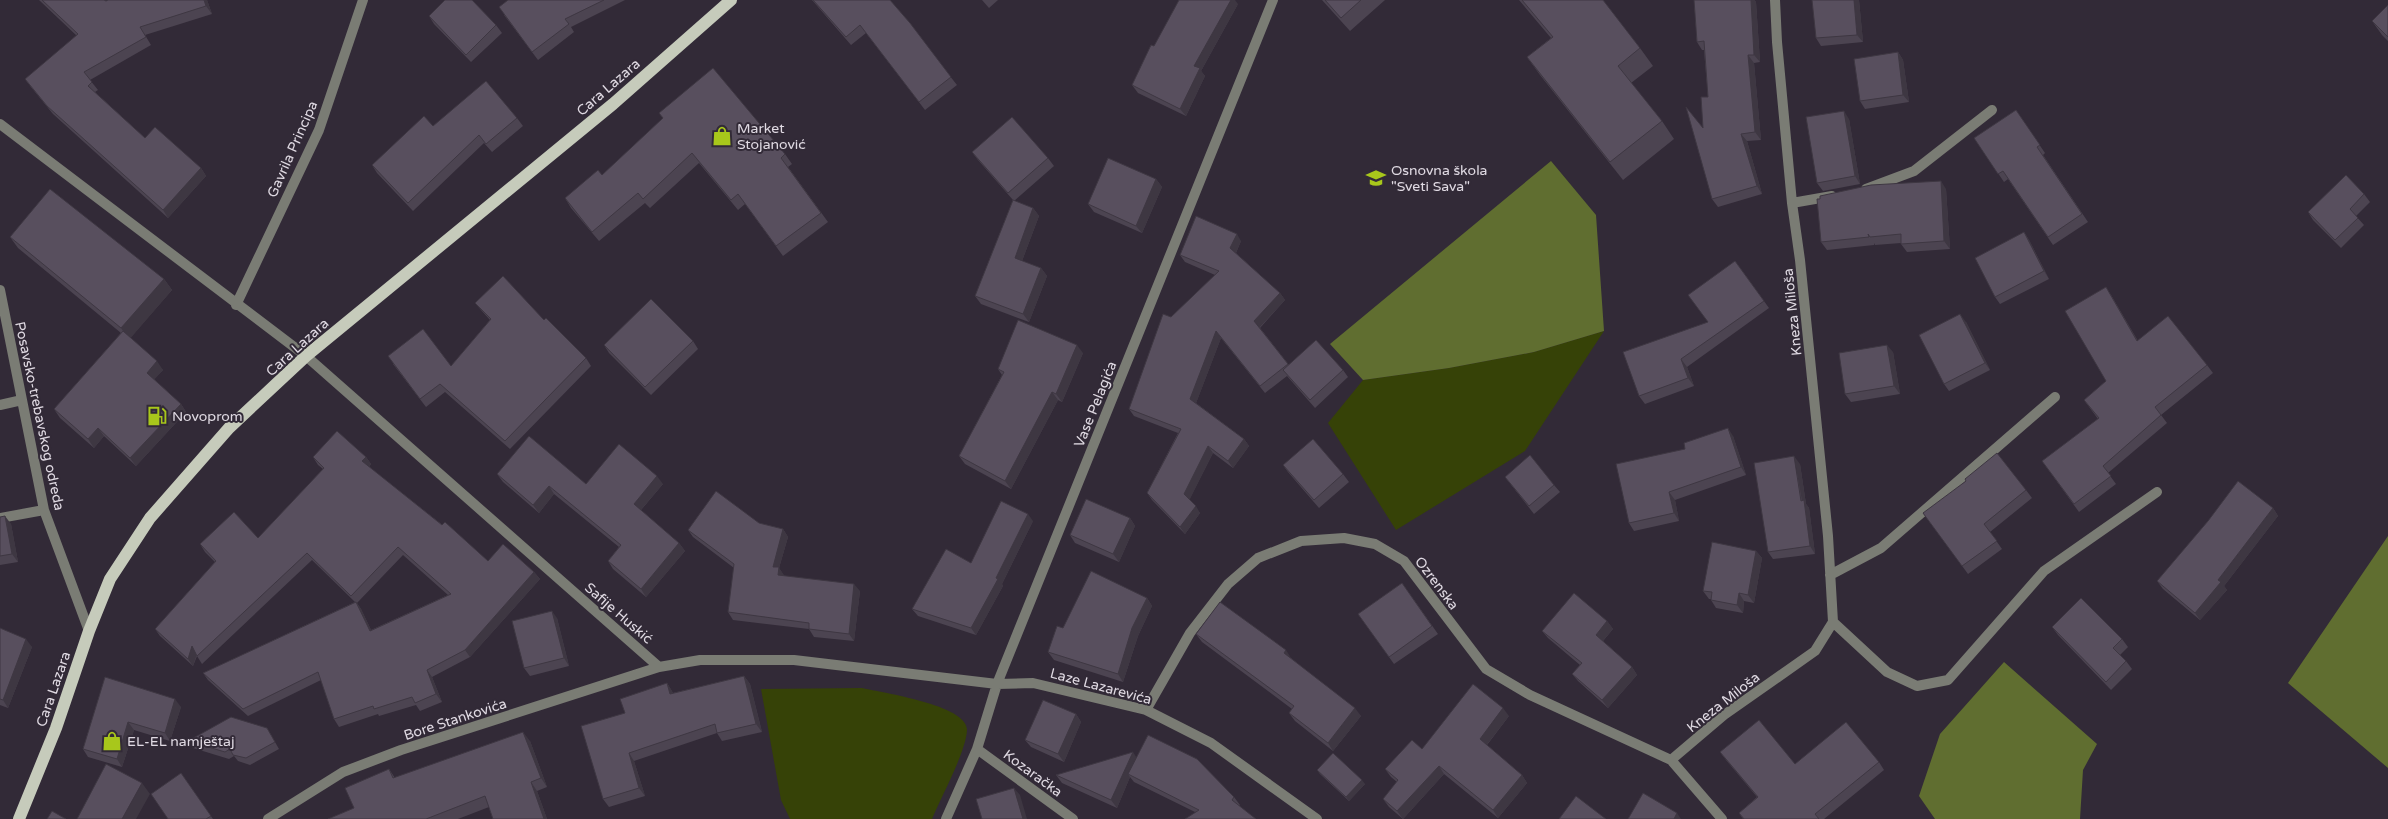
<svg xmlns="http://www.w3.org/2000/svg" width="2388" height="819" font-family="'Varela Round',sans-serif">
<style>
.green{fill:#364207}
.forest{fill:#606e30}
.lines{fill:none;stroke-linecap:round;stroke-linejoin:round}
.minor{stroke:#7a7c74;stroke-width:10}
.primary{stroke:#c6cbbb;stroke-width:12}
.wall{fill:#4c4451;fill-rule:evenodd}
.shaded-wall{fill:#3e3742}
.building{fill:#584f5e;stroke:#3e3742}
.labels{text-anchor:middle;stroke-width:4;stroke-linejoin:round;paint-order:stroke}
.street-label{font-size:14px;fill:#e0dae3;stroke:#322a37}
.poi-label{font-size:14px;fill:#e0dae3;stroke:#322a37;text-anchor:start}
</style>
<rect width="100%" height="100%" fill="#322a37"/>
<path class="green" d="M1604,331L1525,451L1396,530L1328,423L1363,380L1449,368L1534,352Z
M862,688C883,693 968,705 967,730C966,752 941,797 932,819H790L781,800L761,689Z"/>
<path class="forest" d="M1551,161L1596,215L1604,331L1534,352L1449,368L1363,380L1330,344Z
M2388,536V768L2288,683Z
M2004,662L2097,744L2083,770L2080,819H1935L1919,796L1940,734Z"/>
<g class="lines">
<path class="minor" d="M0,124L306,356L659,667L700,660H794L997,684L1033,683L1146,710L1211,743L1317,819
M1866,189L1914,171L1992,110
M1792,203L1832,196
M0,290L44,510L89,631
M236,305L319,130L363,0
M0,405L22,400
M0,518L44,510
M1830,575L1881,548L2055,397
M1833,622L1887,672L1917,686L1948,680L2044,571L2157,492
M1146,710L1190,633L1228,584L1258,558L1301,541L1344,538L1375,544L1404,561L1486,669L1530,695L1671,760L1722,819
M977,749L1073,819
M1671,760L1724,715L1815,651L1833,622L1828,536L1800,260L1792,203L1777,42L1775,0
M268,819L343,772L401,750L659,667
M946,819L977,749L997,684L1273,0"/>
<path class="primary" d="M19,819L56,728L89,631L110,579L150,518L229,428L306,356L613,104L731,0"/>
</g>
<path class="wall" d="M39,0H104L106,1L207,0L212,14L145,35L151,45L90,80L98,90L95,92L145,138L201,168L206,176L168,218L53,114L31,87L25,79L77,36Z
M508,0H625L571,27L574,32L538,60L504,15Z
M812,0H890L957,85L925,110L866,33L851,45Z
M982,0H998L989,8Z
M1322,0H1385L1350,31Z
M1519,0H1602L1640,48L1653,66L1631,83L1662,121L1674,139L1623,180L1540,75L1527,57L1551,38Z
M1694,0H1754L1756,2L1760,62L1754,63L1761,140L1747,141L1762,194L1718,207L1712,199L1703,128L1708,97L1704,50H1702L1697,42Z
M1859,0L1863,42L1821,46L1816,38Z
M1238,4L1201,71L1205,76L1186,116L1138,93L1132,85L1154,46Z
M2388,5V41L2382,35L2372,21Z
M429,16L496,25L502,33L471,62L434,24Z
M1898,52L1903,60L1909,102L1865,109L1860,101Z
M2016,110L2045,153L2043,155L2088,222L2053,245L2008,179L2004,182L1974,138Z
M659,113L785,154L792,164L788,167L828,222L783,256L745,204L738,210L699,163L650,208L645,203L599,241L571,208L565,198L602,175L663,118Z
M517,118L523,126L492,152L484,143L413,211L377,173L372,165L433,126Z
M1849,119L1860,184L1823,191L1817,183Z
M972,152L1048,158L1054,166L1014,201L1033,208L1039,216L1022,261L1041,268L1047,276L1029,322L981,304L975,296L1013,200L978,160Z
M1156,179L1162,187L1142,233L1094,212L1088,204Z
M1946,189L1950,249L1907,252L1901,244V243L1875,245L1874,243V245L1827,250L1821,242Z
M2364,194L2370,202L2356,216L2364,225L2341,248L2313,220L2308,212Z
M2024,232L2029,240L2049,279L2000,304L1995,297Z
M10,237L164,279L172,290L130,338L163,370L154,379L181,404L186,412L136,466L104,436L94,448L60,418L54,409L121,333L18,248Z
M1241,241L1236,253L1280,293L1285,300L1260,328L1289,365L1343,370L1348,377L1315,408L1287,376L1265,393L1221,338L1196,403L1244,439L1249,446L1233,468L1213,453L1189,500L1200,513L1185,534L1152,500L1147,493L1178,433L1134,416L1129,409L1171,317L1215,275L1185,262L1180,255Z
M1735,261L1769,308L1687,367L1694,386L1645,404L1639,396L1708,322Z
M2111,295L2138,341L2207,365L2213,373L2161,415L2167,423L2108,473L2116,484L2079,512L2042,461L2098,419L2084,400L2106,381Z
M475,303L544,320L586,358L591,366L510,449L445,392L426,407L393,364L451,366L490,320L481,310Z
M1966,322L1990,370L1949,391L1944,384Z
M693,341L698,349L651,395L609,353L604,345Z
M1893,352L1900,394L1851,402L1845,394Z
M1083,353L1062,402L1058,400L1011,489L965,464L959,456L1002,375L998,369Z
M1733,436L1746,475L1675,500L1679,521L1634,531L1629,523L1685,449Z
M313,457H366L371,464L369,467L488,561L534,572L540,579L470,657L432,677L442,702L420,711L416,705L379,716L378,714L339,727L334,719L321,680L248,716L208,680L203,673L355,602L312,560L202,664L197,656L193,666L160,636L155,629L215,562L205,552L200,544L258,538L323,469L318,465ZM403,555L448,595L371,630L361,609L357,603Z
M1800,464L1806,504L1809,508L1815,554L1773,559L1768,552Z
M1283,465L1343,474L1349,482L1319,508L1288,472Z
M497,474L586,484H663L641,510L679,543L685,551L646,597L613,569L608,561L619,547L554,494L539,513L503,482Z
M1505,477L1554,485L1560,492L1534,514Z
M2026,490L2032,498L1990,532L2002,549L1968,574L1923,513Z
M2273,508L2278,516L2224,586L2227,590L2200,620L2163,589L2157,581Z
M0,517L11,524L18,562L0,565Z
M1130,518L1135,526L1119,562L1075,543L1070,535Z
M1033,521L1002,584L1003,586L976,635L918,616L912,609L971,563Z
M759,523L783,529L788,537L779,568L784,576L860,591L854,641L814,637L809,629L733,620L728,612L734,568L693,537L688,530Z
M1756,551L1762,558L1754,603L1744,601L1743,613L1716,608L1711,600V599H1709L1703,591Z
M1402,583L1438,634L1394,664L1358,614Z
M1147,598L1152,606L1138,636L1123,682L1054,660L1048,652L1063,628Z
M557,618L569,666L530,676L524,668Z
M1607,621L1613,629L1603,641L1632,667L1637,675L1608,708L1578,681L1572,674L1580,665L1548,638L1542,631Z
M2052,627L2122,639L2128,647L2120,655L2126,661L2132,669L2111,690L2058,635Z
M0,628L32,647L8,708L0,705Z
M1196,634L1291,658L1361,716L1333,751L1295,721L1289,713L1292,709L1202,642Z
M744,676L750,684L762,732L722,741L717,733L634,761L645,796L609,807L603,799L625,713L667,683L673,693Z
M105,677L181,707L170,741L134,730L122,767L88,757L83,749Z
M1076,714L1081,722L1064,762L1031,747L1025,740Z
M1509,716L1487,745L1522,775L1527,783L1498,818L1444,774L1403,819L1389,807L1383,799L1397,782L1391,777L1385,769L1422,749Z
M271,735L279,749L250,765L238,761L234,756L229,759L193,748L188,741Z
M530,741L547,787L537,791L547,819H493L489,807L458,819H328L354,808L389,769L395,778Z
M1720,752L1795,764L1879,762L1884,770L1824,819H1743L1739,813L1757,797L1726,760Z
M1137,757L1234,797L1240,805L1239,806L1195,812L1134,782L1130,777L1117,808L1062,783L1056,775Z
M1317,770L1365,784L1349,801L1320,774Z
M181,773L213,819H168Z"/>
<path class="shaded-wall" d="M204,0H207L212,14L206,6Z
M1231,0H1235L1238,4L1201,71L1205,76L1186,116L1180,109L1194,66Z
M1751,0H1754L1756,2L1760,62L1754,55Z
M1854,0H1859L1863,42L1857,35Z
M1898,52L1903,60L1909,102L1903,95Z
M1748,55L1754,63L1761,140L1755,132Z
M1844,111L1849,119L1860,184L1855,176Z
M1741,134L1747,141L1762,194L1757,186Z
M201,168L206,176L168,218L163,210Z
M1156,179L1162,187L1142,233L1136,226Z
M1941,181L1946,189L1950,249L1944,241Z
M1033,208L1039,216L1020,266L1015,258Z
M2024,232L2029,240L2049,279L2044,271Z
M1237,234L1241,241L1235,255L1230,248Z
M1041,268L1047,276L1029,322L1023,314Z
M164,279L172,290L129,340L121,328Z
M2106,287L2111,295L2142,349L2137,341Z
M1280,293L1285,300L1259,328L1254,321Z
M1960,314L1966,322L1990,370L1985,363Z
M1216,331L1221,338L1195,406L1190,399Z
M1077,345L1083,353L1062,402L1056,394Z
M1887,345L1893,352L1900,394L1894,386Z
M1681,359L1687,367L1694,386L1688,378Z
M157,361L163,370L153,381L147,373Z
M1052,392L1058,400L1011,489L1005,481Z
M181,404L186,412L136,466L130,458Z
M98,428L104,436L94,448L88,439Z
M1728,428L1733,436L1746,475L1741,467Z
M1244,439L1249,446L1233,468L1228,461Z
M1208,446L1213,453L1189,501L1184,494Z
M1794,456L1800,464L1806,504L1809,508L1815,554L1810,546Z
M366,457L371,464L367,469L362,461Z
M657,476L663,484L639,512L634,504Z
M549,486L554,494L539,513L533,505Z
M1669,492L1675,500L1679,521L1674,513Z
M1196,506L1200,513L1185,534L1180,527Z
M2273,508L2278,516L2224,586L2227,590L2200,620L2195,613L2218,580Z
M1028,514L1033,521L1002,584L1003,586L976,635L971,628Z
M5,516L11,524L18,562L12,554Z
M1130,518L1135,526L1119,562L1113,554Z
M783,529L788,537L779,568L784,575L783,582L773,567Z
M679,543L685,551L646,597L641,589Z
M1756,551L1762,558L1754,603L1748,595Z
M534,572L540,579L470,657L465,650Z
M854,584L860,591L854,641L849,634Z
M1739,593L1744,601L1743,613L1737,605Z
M1147,598L1152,606L1138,636L1123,682L1118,674L1132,628Z
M356,602L361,609L375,638L370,631Z
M552,611L557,618L569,666L564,658Z
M1607,621L1613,629L1601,643L1596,635Z
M26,639L32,647L8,708L3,700Z
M192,646L197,654L193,666L188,659Z
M1286,650L1291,658L1284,653Z
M1632,667L1637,675L1608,708L1602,700Z
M427,670L432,677L442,702L436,694Z
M744,676L750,684L762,732L756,724Z
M667,683L672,691L676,702L670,694Z
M175,699L181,707L170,741L165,733Z
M1355,708L1361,716L1333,751L1328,743Z
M1503,708L1509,716L1485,747L1480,739Z
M1076,714L1081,722L1064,762L1058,754Z
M128,722L134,730L122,767L117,759Z
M523,732L530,741L547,787L541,778Z
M1133,752L1138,760L1128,774L1130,777L1117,808L1111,800Z
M629,753L634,761L645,796L639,788Z
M1439,766L1444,774L1403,819L1397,811Z
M1522,775L1527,783L1498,818L1493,810Z
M1362,780L1365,784L1349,801L1346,797Z
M531,782L537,791L547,819H544Z
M142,783L150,794L136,819H122Z
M1014,788L1020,795L1027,819H1023Z
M1677,813L1681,819H1674Z"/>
<path class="building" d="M42,0H104L106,1L108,0H204L206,6L140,27L146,37L84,72L92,82L88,86L145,138L155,127L201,168L163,210L47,106L25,79L78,34Z
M445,0H472L496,25L466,55L429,16Z
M508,0H604L565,19L569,24L532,52L499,7Z
M813,0H890L910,23L951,77L919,102L860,25L846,37Z
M1179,0H1231L1194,66L1200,68L1180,109L1132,85L1151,45L1154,46Z
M1325,0H1361L1341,18Z
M1522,0H1603L1640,48L1618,66L1662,121L1610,162L1527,57L1553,37Z
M1694,0H1751L1754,55H1748L1755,132L1741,134L1757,186L1712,199L1686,107L1703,128L1701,97H1708L1704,41L1697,42Z
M1812,0H1854L1857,35L1816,38Z
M2388,5V37L2372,21Z
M1898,52L1903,95L1860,101L1854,59Z
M713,68L785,154L781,158L821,213L776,246L738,194L731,200L692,153L643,199L638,193L592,232L565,198L598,170L602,175L663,118L659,113Z
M486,81L517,118L486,144L479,135L408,203L372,165L424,116L433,126Z
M2016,110L2040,145L2037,147L2082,214L2048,237L2003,171L1998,174L1974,138Z
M1844,111L1855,176L1817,183L1806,117Z
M1012,117L1048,158L1008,193L972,152Z
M1108,158L1156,179L1136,226L1088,204Z
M2346,175L2364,194L2350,209L2358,218L2335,240L2308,212Z
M1941,181L1944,241L1901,244V234L1870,237L1868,234L1869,237L1821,242L1817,199H1820V196L1871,185Z
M50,189L164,279L121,328L10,237Z
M1013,200L1033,208L1015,258L1041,268L1023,314L975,296Z
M1196,216L1237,234L1230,248L1280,293L1254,321L1288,364L1260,386L1216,331L1190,399L1244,439L1228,461L1208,446L1184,494L1196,506L1180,527L1147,493L1181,429L1129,409L1163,314L1171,317L1219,271L1180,255Z
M2024,232L2044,271L1995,297L1975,258Z
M1735,261L1764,301L1681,359L1688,378L1639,396L1623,352L1708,322L1688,295Z
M503,276L544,320L546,318L586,358L505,441L440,384L420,399L388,356L423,329L451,366L491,319L475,303Z
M2106,287L2137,341L2168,316L2207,365L2155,407L2161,415L2103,466L2111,476L2074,504L2042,461L2099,418L2084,400L2106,381L2065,311Z
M651,299L693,341L645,387L604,345Z
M1960,314L1985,363L1944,384L1919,335Z
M1018,320L1077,345L1056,394L1052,392L1005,481L959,456L1004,372L998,369Z
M123,331L157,361L147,373L181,404L130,458L98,428L88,439L54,409Z
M1316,340L1343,370L1310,400L1283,370Z
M1887,345L1894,386L1845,394L1839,353Z
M1728,428L1741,467L1669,492L1674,513L1629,523L1616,464L1685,449L1684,443Z
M337,431L366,457L362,461L442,525L445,522L488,561L503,544L534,572L465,650L427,670L436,694L415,703L412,697L374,709L373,706L334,719L318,672L243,709L203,673L356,602L370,631L451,594L398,547L351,596L307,553L197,656L192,646L188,659L155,629L216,561L200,544L234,512L258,538L324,468L313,457Z
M529,436L586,484L619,444L657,476L634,504L679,543L641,589L608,561L621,545L549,486L533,505L497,474Z
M1313,439L1343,474L1314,500L1283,465Z
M1997,453L2026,490L1984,524L1997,541L1962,566L1923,513L1966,481L1965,479Z
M1530,455L1554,485L1529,506L1505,477Z
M1794,456L1801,501L1804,500L1810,546L1768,552L1754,463Z
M2238,481L2273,508L2218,580L2221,582L2195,613L2157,581L2208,521Z
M716,491L759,523L783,529L773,567H779L778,575L854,584L849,634L809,629V623L728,612L734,564L688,530Z
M1086,499L1130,518L1113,554L1070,535Z
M1001,501L1028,514L996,578L998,579L971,628L912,609L946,549L971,563Z
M5,516L12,554L0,556V517Z
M1712,542L1756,551L1748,595L1739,593L1737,605L1711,600L1712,592L1703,591Z
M1091,571L1147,598L1132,628L1118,674L1048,652L1057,626L1063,628Z
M1402,583L1432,626L1389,657L1358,614Z
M1574,593L1607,621L1596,635L1632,667L1602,700L1572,674L1582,663L1542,631Z
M2081,598L2122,639L2113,648L2126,661L2106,682L2052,627Z
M1220,602L1286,650L1284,653L1355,708L1328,743L1289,713L1294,706L1196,634Z
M552,611L564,658L524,668L512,621Z
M0,628L26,639L3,700L0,699Z
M744,676L756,724L717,733L715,724L629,753L639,788L603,799L581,726L625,713L620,699L667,683L670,694Z
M105,677L175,699L165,733L128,722L117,759L83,749Z
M1473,684L1503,708L1480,739L1522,775L1493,810L1439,766L1397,811L1383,799L1398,780L1385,769L1412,740L1422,749Z
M1043,700L1076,714L1058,754L1025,740Z
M231,717L267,728L275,742L246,758L233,755L230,749L225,752L188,741Z
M1759,720L1795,764L1846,722L1879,762L1815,814L1819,819H1744L1739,813L1758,797L1720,752Z
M523,732L541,778L531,782L544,819H493L485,796L426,819H328L354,808L345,788L389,769L393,778Z
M1148,735L1197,759L1234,797L1232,800L1256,819H1185L1199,810L1128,774Z
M1133,752L1111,800L1056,775Z
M1333,753L1362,780L1346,797L1317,770Z
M106,764L142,783L122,819H77Z
M181,773L211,816L206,819H168L151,794Z
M1014,788L1023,819H982L976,799Z
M1643,793L1677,813L1674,819H1628Z
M1576,796L1606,819H1559Z
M52,811L66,819H47Z"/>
<defs>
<symbol id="shop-bare" viewBox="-9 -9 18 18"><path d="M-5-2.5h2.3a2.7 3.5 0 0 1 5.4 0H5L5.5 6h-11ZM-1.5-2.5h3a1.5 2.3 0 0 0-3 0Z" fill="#a8c71b" stroke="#322a37" stroke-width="2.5" paint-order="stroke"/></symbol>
<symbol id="school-bare" viewBox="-9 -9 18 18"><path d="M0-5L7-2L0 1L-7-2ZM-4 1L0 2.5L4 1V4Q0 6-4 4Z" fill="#a8c71b" stroke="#322a37" stroke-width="2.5" paint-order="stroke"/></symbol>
<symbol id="fuel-bare" viewBox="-9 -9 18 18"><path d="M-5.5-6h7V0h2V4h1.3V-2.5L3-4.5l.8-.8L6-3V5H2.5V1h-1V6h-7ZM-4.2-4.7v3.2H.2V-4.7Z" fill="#a8c71b" stroke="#322a37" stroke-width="2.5" paint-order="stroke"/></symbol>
</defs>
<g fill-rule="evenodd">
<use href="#shop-bare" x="708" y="122" width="28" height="28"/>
<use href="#school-bare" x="1362" y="164" width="28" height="28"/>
<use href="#fuel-bare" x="143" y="402" width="28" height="28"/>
<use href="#shop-bare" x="98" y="727" width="28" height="28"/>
</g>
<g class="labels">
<g class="street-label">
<text transform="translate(608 87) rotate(-41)" y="5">Cara Lazara</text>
<text transform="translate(292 149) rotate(-66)" y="5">Gavrila Principa</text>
<text transform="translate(1792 312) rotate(-96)" y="5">Kneza Miloša</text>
<text transform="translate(297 347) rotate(-42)" y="5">Cara Lazara</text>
<text transform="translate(1095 404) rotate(-68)" y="5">Vase Pelagića</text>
<text transform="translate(40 416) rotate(78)" y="5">Posavsko-trebavskog odreda</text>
<text transform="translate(1437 583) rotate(53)" y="5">Ozrenska</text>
<text transform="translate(619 613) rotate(41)" y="5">Safije Huskić</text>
<text transform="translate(1101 686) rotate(15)" y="5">Laze Lazarevića</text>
<text transform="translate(53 689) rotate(-71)" y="5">Cara Lazara</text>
<text transform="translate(1723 702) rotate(-38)" y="5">Kneza Miloša</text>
<text transform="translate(455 719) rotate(-18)" y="5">Bore Stankovića</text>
<text transform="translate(1033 773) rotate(36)" y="5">Kozaračka</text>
</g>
<g class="poi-label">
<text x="737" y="133">Market<tspan x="737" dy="16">Stojanović</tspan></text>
<text x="1391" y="175">Osnovna škola<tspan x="1391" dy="16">"Sveti Sava"</tspan></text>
<text x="172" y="421">Novoprom</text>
<text x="127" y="746">EL-EL namještaj</text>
</g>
</g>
</svg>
